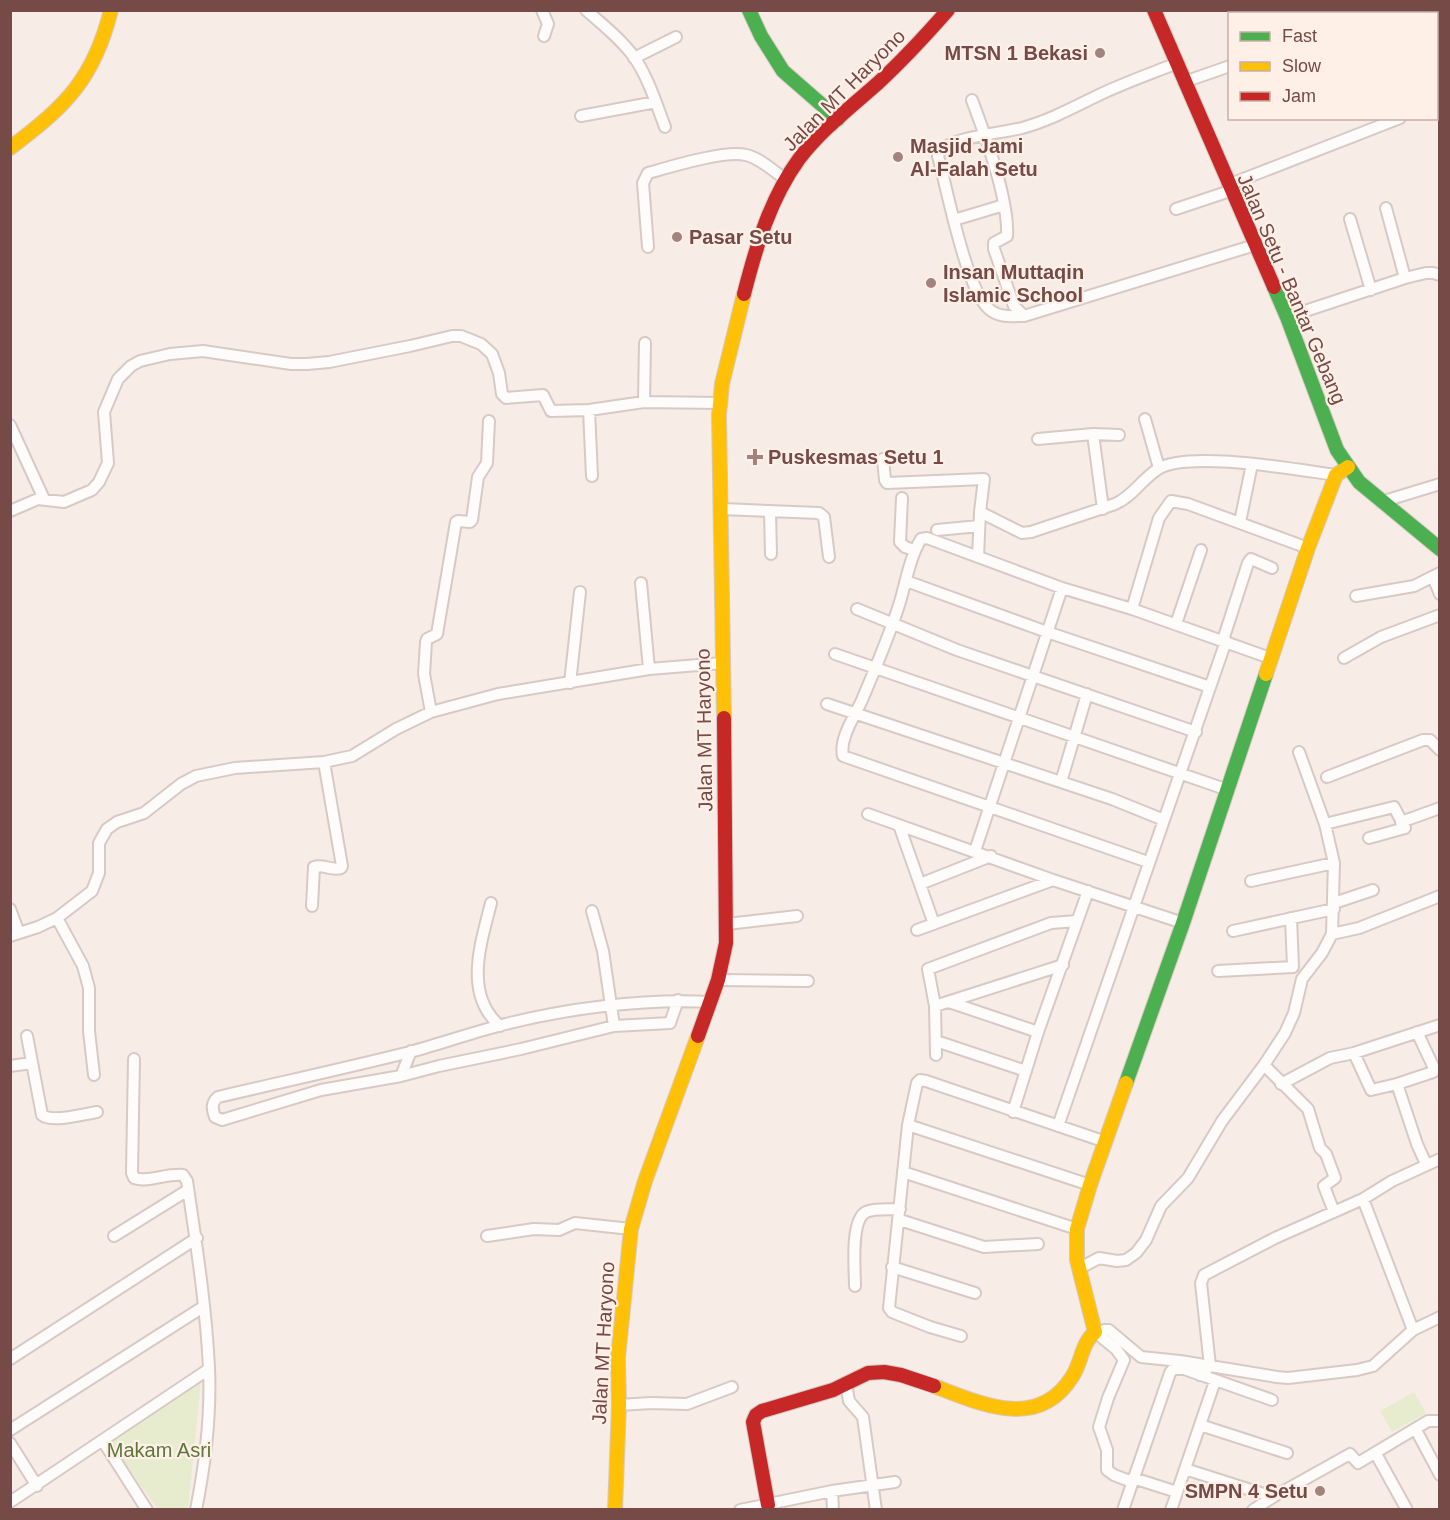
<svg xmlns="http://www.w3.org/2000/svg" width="1450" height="1520" font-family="Arial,sans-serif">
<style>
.green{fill:#e8eccf}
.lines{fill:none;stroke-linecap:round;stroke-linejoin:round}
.street-casing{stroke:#d8c9c4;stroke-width:14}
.fast-casing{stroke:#d8c8c3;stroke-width:16}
.slow-casing{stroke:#d8c8c3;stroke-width:16}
.jam-casing{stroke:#d8c8c3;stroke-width:16}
.street{stroke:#fefcfb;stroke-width:10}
.fast{stroke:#4caf50;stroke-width:14}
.slow{stroke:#ffc107;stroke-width:14}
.jam{stroke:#c62828;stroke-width:14}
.poi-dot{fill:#a3837e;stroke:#fff0e7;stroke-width:2}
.labels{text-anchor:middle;stroke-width:4.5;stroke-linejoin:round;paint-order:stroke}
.poi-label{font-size:20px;font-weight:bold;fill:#764a46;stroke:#fff0e7;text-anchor:start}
.street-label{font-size:20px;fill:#764a46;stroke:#fff0e7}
.park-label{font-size:20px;fill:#5c763b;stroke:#fff0e7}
</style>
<rect width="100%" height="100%" fill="#f7ece6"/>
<path class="green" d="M201,1381L188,1509H158L108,1441Z
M1414,1392L1426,1413L1392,1432L1380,1411Z"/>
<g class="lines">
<defs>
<path id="street" d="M542,10L548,24L544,36
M586,10C603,25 621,39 634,57C648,77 656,103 665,127
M1369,10L1370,14
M1314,13L1324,10
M634,58L676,37
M1177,63C1152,73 1127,82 1103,93C1076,106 1051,120 1022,128C1004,133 942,137 938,156C947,189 966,289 989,309C999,318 1012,316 1024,316L1255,245
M1184,82L1230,66
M972,100C985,135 1009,199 1007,236L994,243V249L1014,306L1024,316
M581,116L656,102
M1228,185L1400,118
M1386,208L1405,278
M1176,209L1230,191
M1350,219L1371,290
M954,220L1004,205
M648,247L643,183L648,173C670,167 724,150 746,155C760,158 775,172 786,180
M1287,317L1405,278L1426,273H1433L1440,275
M644,402L645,343
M589,410L592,476
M1145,419L1159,468
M10,425L44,499
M1093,434L1103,509
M1038,439L1093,434L1119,435
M883,459L885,480L887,483L984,479L980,512L978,557
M902,498L900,542L905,547L914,550
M1381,502L1440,484
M722,509L819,513L824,517L829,557
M10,511L38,499L64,502L92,490L99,482L108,463L104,412L118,379L131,366L140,361L170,354L203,351L291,364H307L329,362L410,346L452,336H461L481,344L492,354L499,373L502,394L506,398L543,395L551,411L589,410L644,402L720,403
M770,511L771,554
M980,512L1022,533L1031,532L1115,504C1132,497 1142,479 1158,469C1188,450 1298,470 1336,475
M1240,522L1252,464
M937,530L979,526
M1433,577L1440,594
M906,581L1047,632L1210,687
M641,583L649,669
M1356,596L1414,586L1440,573
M857,609L957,650L1196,732
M1132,609L1159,518L1171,501L1188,504L1308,548
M1176,624L1201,550
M1223,640L1248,563L1251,559L1272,568
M835,654L1228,790
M1344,658L1381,637L1440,615
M570,683L580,592
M827,704L1112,799L1164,820
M431,712L424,674L426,642L427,639L437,634L456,522L458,521L470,522L472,520L478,477L487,463L489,421
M1299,752L1325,824L1394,807L1405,828L1369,838
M1327,777L1423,740H1430L1440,750
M1061,782L1087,694
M868,814L1053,880L1183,923
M1401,822L1440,808
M899,825L934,924
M975,851L1062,588
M1148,862L843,756C839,738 855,716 862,700C875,669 889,637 899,605C906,583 909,559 921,539L927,538L1062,588L1132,609L1270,658
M1251,881L1334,863
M920,884L991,856
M491,903C481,943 463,994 500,1026
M1334,903L1373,890
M312,906L314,867C323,864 332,871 341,868L342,866L324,762
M10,909L19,933
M592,911L603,951L614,1026
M57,918L83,966L89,988V1031L94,1075
M727,924L797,916
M917,930L1053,880
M1233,931L1334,909
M1332,934L1359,928L1440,896
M10,936L38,927L57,918L92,891L99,873V843L107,829L117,822L144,813L181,784L196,776L235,768L324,762L352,756L396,729L431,712L498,694L649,669L723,663
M1218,971L1293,967L1291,918
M718,980L808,981
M678,1000L670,1023L614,1026L521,1049L439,1066L401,1076L321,1090L222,1120L215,1117C212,1109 211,1103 218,1097C282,1082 346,1068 410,1052C439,1044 468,1034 498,1026C561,1009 645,998 711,1002
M949,1002L1038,1032
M935,1006L1063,965
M1417,1032L1433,1066V1072L1397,1084L1417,1144L1426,1164
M27,1036L42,1115C52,1123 84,1114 97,1112
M936,1041L1026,1071
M1354,1053L1371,1090L1397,1084
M936,1055L935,1006L928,969L1051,923L1077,921
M134,1059L132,1173L134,1178C149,1183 166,1173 183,1175L187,1181C196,1243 206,1305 209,1368C211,1413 205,1465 196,1510
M1264,1065L1308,1109L1320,1148L1326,1154L1335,1178L1324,1186L1334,1212
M10,1066L32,1063
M401,1076L411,1051
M1281,1084L1330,1058L1354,1053L1440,1025
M1013,1112L1038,1032L1088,891
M908,1125L1090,1185
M1058,1126L1226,641
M903,1172L1077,1229
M1363,1199L1413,1330
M900,1220L984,1247L1038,1244
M114,1236L188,1190
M487,1236L534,1229L559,1230L575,1223L631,1229
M892,1267L975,1293
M1082,1267L1099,1258L1117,1261L1126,1260L1136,1253L1146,1240L1161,1206L1188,1178L1222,1121L1264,1065L1285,1033L1294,1013L1302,979L1322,953L1332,934L1334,863L1325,824
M855,1286C855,1270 850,1220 866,1212C875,1208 890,1210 900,1209
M1095,1332L1116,1349L1124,1360L1108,1398L1099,1427L1107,1450V1470L1114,1475L1132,1482
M1097,1334L1104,1330H1109L1141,1357L1180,1361L1277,1377L1288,1378L1357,1370L1373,1366L1413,1330L1440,1317
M961,1336L930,1327L892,1312L889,1308L908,1125L917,1083L920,1080L926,1081L1106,1142
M10,1359L197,1238
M1200,1375L1210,1366L1201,1283L1204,1275L1275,1238L1363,1199L1392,1181L1440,1159
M846,1383L849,1401L863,1417L876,1510
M619,1405L651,1403L687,1404L732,1387
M1200,1425L1287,1453
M10,1430L203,1307
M1416,1430L1440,1475
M103,1441L147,1510
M10,1443L37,1486
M1376,1454L1407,1510
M1185,1469L1273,1497L1253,1510
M1133,1478L1177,1492
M832,1491L833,1510
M1273,1497L1350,1454L1358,1463L1428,1421H1440
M10,1502L209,1369
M740,1510L832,1491L895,1482
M1123,1510L1170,1373L1173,1369H1184L1272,1400
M1171,1510L1215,1381"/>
<path id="fast" d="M749,10L761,36L783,71L838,119
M1274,287L1287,317L1337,450L1359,482L1440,549
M1126,1083L1183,923L1266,674"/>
<path id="slow" d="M10,148C65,107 94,79 111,10
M1266,674L1308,548L1336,475L1348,467
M724,718L719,415L722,384L744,294
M934,1386C981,1404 1038,1431 1072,1377C1082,1362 1081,1344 1095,1332L1077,1260V1229L1090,1185L1126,1083
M615,1510L619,1405L618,1358L631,1229L645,1181L698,1036"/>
<path id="jam" d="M1154,10L1274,287
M744,294C756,247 770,199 799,159C821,130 851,107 878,83C903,60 926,35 948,10
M698,1036L718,980L726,943L724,718
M768,1505L753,1422L756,1415L762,1411L833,1390L868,1373L884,1372L901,1375L934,1386"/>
</defs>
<use href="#street" class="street-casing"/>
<use href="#fast" class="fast-casing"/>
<use href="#slow" class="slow-casing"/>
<use href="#jam" class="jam-casing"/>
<use href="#street" class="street"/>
<use href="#fast" class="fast"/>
<use href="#slow" class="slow"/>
<use href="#jam" class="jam"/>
</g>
<g class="poi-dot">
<circle cx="1100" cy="53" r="6"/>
<circle cx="898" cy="157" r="6"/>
<circle cx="677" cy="237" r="6"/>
<circle cx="931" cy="283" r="6"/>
<path d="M752 448h6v6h6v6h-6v6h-6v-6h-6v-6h6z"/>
<circle cx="1320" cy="1491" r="6"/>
</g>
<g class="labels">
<g class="poi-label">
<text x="1088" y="60" text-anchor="end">MTSN 1 Bekasi</text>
<text x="910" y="153">Masjid Jami<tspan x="910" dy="23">Al-Falah Setu</tspan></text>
<text x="689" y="244">Pasar Setu</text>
<text x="943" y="279">Insan Muttaqin<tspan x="943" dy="23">Islamic School</tspan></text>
<text x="768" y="464">Puskesmas Setu 1</text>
<text x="1308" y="1498" text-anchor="end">SMPN 4 Setu</text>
</g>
<g class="street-label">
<text transform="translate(844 90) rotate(-45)" y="7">Jalan MT Haryono</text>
<text transform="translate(1292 289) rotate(67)" y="7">Jalan Setu - Bantar Gebang</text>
<text transform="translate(704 730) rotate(-91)" y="7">Jalan MT Haryono</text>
<text transform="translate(603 1343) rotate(-87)" y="7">Jalan MT Haryono</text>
</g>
<g class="park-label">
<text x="159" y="1457">Makam Asri</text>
</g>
</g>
<rect width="1450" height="1520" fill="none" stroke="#764a46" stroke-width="24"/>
<rect x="1228" y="12" width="210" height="108" fill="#fff0e7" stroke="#c8aea7" stroke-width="1.5"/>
<rect x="1240" y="32" width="30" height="9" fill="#4caf50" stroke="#c8aea7" stroke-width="1.5"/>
<text x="1282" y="42" font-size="18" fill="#764a46">Fast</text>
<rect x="1240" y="62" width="30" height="9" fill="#ffc107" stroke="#c8aea7" stroke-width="1.5"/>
<text x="1282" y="72" font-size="18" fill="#764a46">Slow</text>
<rect x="1240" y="92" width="30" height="9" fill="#c62828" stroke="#c8aea7" stroke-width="1.5"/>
<text x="1282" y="102" font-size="18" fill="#764a46">Jam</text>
</svg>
